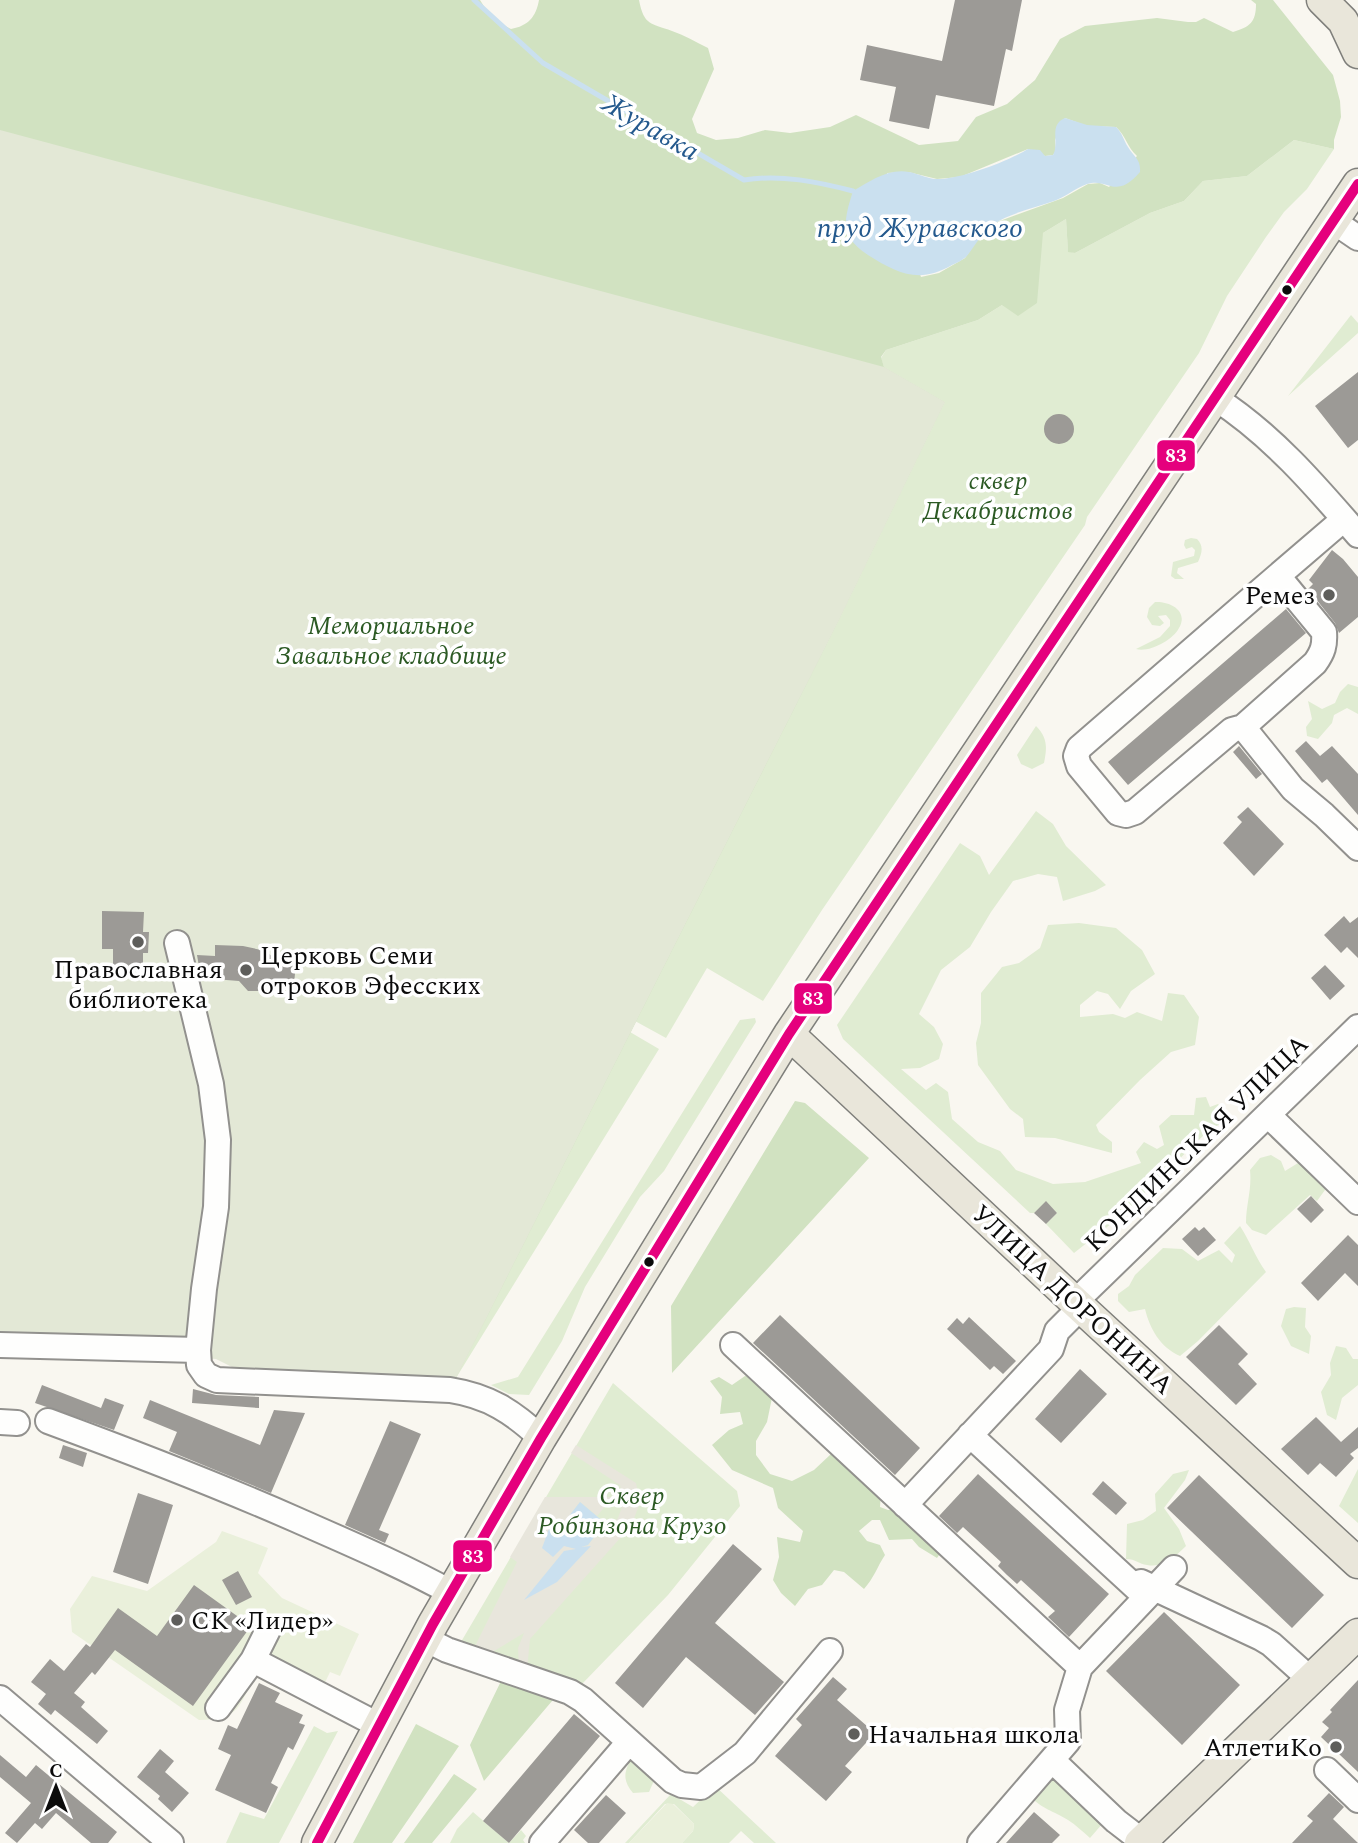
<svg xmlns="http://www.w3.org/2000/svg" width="1358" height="1843" font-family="Spectral,serif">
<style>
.green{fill:#e0ecd2}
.forest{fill:#d1e2c1;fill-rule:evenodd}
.cemetery{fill:#e3e8d6}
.pitch{fill:#eaf0db}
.plaza{fill:#e8e6dc;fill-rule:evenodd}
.water{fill:#cae0ef}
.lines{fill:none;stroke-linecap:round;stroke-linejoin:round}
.stream{stroke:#cae0ef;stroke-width:5}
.building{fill:#9c9a96}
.minor-casing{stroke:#92918e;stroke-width:28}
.major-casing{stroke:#7f7f7b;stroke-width:33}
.minor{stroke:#fefefd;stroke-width:24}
.major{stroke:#e9e6da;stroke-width:30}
.bus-1-casing{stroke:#fff;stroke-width:16}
.bus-1{stroke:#e5007d;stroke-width:10}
.bus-dot{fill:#0b0b0b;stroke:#fff;stroke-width:2.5}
.poi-dot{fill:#5e5e5b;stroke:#fff;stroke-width:2.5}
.labels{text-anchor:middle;stroke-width:7;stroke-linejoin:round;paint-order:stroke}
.park-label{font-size:26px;font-style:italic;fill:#2c5a24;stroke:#fff}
.poi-label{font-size:26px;fill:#0b0b0b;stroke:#fff;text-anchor:start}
.street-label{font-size:26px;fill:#0b0b0b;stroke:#fff}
.water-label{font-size:28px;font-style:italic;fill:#24598d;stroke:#fff}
.line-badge{stroke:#fff;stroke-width:2.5}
.badge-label{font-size:19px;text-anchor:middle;font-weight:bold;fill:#fff}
</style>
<rect width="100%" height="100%" fill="#f9f7f0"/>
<path class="green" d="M1294,140L1334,149L1307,189L1284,212L1266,237L1227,296L1199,353L1087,517L1085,525L822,910L763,1001L707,968L666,1038L635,1021L836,626L945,402L884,367L881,358L886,350L978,320L1002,305L1043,233L1066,219L1068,251L1075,253L1150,213L1184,201L1203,181L1247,176Z
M1351,315L1358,323V333L1288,396Z
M1191,538L1197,539C1204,546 1202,553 1198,562L1178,568L1177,573L1184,579H1175L1171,576L1173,562L1194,556L1195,550L1192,547L1186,549L1184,545L1185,540Z
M1155,602C1170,601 1189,611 1179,628C1173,640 1149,653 1136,649L1160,637L1170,626V620L1166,615L1158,616L1164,623L1160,626L1152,625L1147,617L1149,608Z
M1348,684L1358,687V714L1347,708L1334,715L1332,723L1318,739L1307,736L1306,727L1312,719L1308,701L1322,709L1335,703L1340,692Z
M1036,726C1048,738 1047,748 1044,763L1032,769L1021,764L1017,755Z
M1036,811L1053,824L1066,846L1106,885L1095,891L1063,901L1057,877L1038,874L1013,881L991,912L970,947L941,970L919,1014L934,1027L943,1044L939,1059L920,1068L901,1069L926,1090L936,1083L948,1092L952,1119L978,1142L1000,1151L1016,1170L1053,1184L1085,1182L1141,1163L1136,1152L1144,1142L1157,1149L1164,1145L1159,1126L1171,1115H1194L1196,1098L1206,1097L1210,1107L1218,1104L1225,1112L1220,1124L1208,1131L1121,1216L1074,1253L1046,1224L1057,1213L1046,1202L1034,1213H1030L843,1039L837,1025L960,843L980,856L989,875Z
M1079,923L1116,928L1142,950L1155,974L1131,991L1120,1009L1108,994L1097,991L1080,1005V1017L1113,1014L1125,1018L1137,1012L1162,1021L1168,993L1184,995L1199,1017L1195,1045L1171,1052L1140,1080L1096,1125L1099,1132L1112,1142V1153L1055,1138L1025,1137L1023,1119L1010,1109L978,1065L976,1043L981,1023V993L1002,967L1019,963L1040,948L1048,925Z
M755,1018L756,1022L675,1153L664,1171L640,1197L585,1287L562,1341L529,1395L509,1394L491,1385L518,1377L740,1020Z
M630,1032L659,1049L456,1378Z
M1271,1155L1281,1161L1285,1171L1298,1163L1310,1167L1324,1179L1325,1190L1317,1201L1310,1195L1266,1235L1252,1230L1246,1223C1246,1204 1252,1190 1250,1170L1260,1158Z
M1240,1226C1250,1241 1255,1257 1266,1272L1198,1341L1180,1356C1160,1347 1150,1329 1145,1309L1129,1312L1118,1301V1294L1129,1286L1135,1275L1163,1248L1182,1249L1198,1261L1219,1250L1232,1263L1235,1255L1224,1243Z
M1294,1307L1306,1308L1305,1327L1311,1336L1309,1354L1291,1346L1281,1326L1286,1309Z
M1336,1346L1346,1348L1353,1359H1358V1385L1342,1398L1336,1420L1327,1415L1321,1392L1331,1375L1330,1363Z
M613,1383L737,1491L740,1506L668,1595L582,1684L527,1670L458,1647Z
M1358,1469V1523L1339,1506Z
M1189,1470L1185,1480L1164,1508L1179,1529L1186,1546C1174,1557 1165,1568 1147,1565C1139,1564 1136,1559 1126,1559L1127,1524L1143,1520L1156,1511L1155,1494L1173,1474Z
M314,1726L327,1733L338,1731L279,1843H226L240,1812L264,1819Z
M632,1758L656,1776L649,1792L633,1793C622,1780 624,1771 632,1758Z
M1059,1779L1103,1823L1090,1838C1083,1832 1076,1825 1068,1820C1052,1810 1043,1810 1030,1796L1050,1780Z
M715,1786L776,1843H754L741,1831L729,1843H682L693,1831L694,1824L674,1804H665L629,1843H625L671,1794L693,1807Z
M473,1812L509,1843L521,1830L526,1836L523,1840L525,1843H450L457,1829Z"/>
<path class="forest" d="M0,0H480L492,19L511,29C528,26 536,17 539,0H639C644,26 651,23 672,31C684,35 696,42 708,48L714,69L692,119L697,133L716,140L738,138L765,130L790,133L830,127L856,115L919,145L958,141L976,117L1007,104L1035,80L1060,39L1085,26L1157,18L1188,22H1196L1204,18L1233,32C1250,27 1256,22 1256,4L1251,0H1273L1333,75L1340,101L1341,117L1334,140V149L1294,140L1247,176L1203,181L1184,201L1150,213L1075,253L1068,252L1066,219L1043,233L1037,303L1018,316L1002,305L978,320L886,350L881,357L884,367L945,402L836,626L456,1378L237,1325L0,1337ZM1065,118L1087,126L1116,127C1126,136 1127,147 1137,156L1109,187L1100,183L1088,184L1063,198L997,222L982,233L965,258L939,273L921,277L887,173L908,172L937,179L960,177L1028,149L1045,156L1053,155L1056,151L1055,140Z
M795,1101L805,1103L869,1158L672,1373L671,1306Z
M745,1376L759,1378L773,1393L767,1422L756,1441V1455L770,1474L792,1481L814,1470L831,1454L846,1459L881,1492L880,1507L888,1510L900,1509L944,1548L937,1558L919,1547L912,1539L889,1540L880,1520H872L859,1531L867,1541L880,1545L885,1555C877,1567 874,1578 864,1589L844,1572L834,1570L822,1585L808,1589L795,1606L781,1593L773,1580L779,1557L777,1537L800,1542L803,1531L778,1508L773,1488L732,1470L712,1445L729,1430L743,1424L740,1412L720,1414L722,1397L710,1381L719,1377L732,1385Z
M503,1677L558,1694L484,1781L470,1745Z
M416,1724L459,1746L392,1843H353Z
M454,1774L477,1789L432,1843H404Z"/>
<path class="cemetery" d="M0,130L884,367L945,402L836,626L456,1378L236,1369L216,1359L204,1358L0,1354Z"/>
<path class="pitch" d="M222,1531L268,1548L258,1573L282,1598L359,1634L340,1676L330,1672L319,1695L256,1673C239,1706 240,1720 199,1720L72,1632L70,1609L92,1576L147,1591L216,1542Z
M667,1803L673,1804L694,1824L693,1831L682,1843H629Z"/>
<path class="plaza" d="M576,1445L636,1483L640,1503L631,1526L530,1639L527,1670L519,1668L518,1648L524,1633L484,1657L472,1652L517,1562L510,1557L545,1497H622L620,1485L571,1453ZM580,1502L597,1516L607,1504H623L618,1518L599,1538L595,1536L588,1545L572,1548L564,1545L554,1518L562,1525Z"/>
<path class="water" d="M1065,118L1087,125L1116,127C1123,134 1123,139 1128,147C1134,157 1141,159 1140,172C1115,201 1108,177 1087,184C1076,188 1065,197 1054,201C1035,208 1010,213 994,224C981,233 976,245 966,257C962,260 957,263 952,265C920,284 898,274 868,255C839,236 844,220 853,191C870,181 889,168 909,172C920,174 929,180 941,179C963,178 1009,161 1028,149L1040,150L1045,156L1053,155C1060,142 1048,125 1065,118Z
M580,1502L605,1523L588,1545L581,1547L591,1546L557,1582L524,1600L564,1551L576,1549L564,1546L553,1557L542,1548L553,1518L562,1525Z"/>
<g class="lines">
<path class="stream" d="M474,0L543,63L744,180C781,174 818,182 853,191"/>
</g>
<path class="building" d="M955,0H1022L1012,51L1006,49L994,106L936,95L929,129L889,121L896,87L860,80L867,45L942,61Z
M1358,372V440L1348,448L1315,406Z
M1044 429a15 15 0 1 1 30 0a15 15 0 1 1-30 0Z
M1332,550L1343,559L1358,577V617L1339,633L1335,623L1308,589L1313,584L1309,580Z
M1286,609L1306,633L1128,785L1108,762Z
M1306,741L1320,756L1332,746L1358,774V815L1327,779L1322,783L1295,751Z
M1239,746L1262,774L1256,779L1233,752Z
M1248,807L1284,844L1254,876L1223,843L1242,822L1237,817Z
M102,911L144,912L143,932H149L148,953H143V971L113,970V949H102Z
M1344,916L1350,923L1358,917V958L1347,947L1341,953L1324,935Z
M215,945L243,946L266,951L278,962L296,963L294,984L276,982L265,991H248L239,981L201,978L197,955L215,956Z
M1325,965L1345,986L1330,1000L1311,978Z
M1311,1196L1324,1210L1311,1223L1297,1209Z
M1046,1201L1057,1213L1046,1224L1034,1213Z
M1195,1227L1199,1231L1204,1227L1216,1240L1198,1256L1182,1239Z
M1348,1235L1358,1245V1286L1345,1273L1318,1301L1301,1283Z
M780,1315L920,1448L895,1475L753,1343Z
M969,1317L1016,1361L1003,1374L994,1366L990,1370L947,1329L957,1318L963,1324Z
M1219,1325L1248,1354L1238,1364L1257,1384L1236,1405L1186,1357Z
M1080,1369L1107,1394L1061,1443L1035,1419Z
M42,1385L101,1408L105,1398L124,1405L114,1430L35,1403Z
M193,1389L216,1395L259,1397V1408L192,1403Z
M150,1400L260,1445L274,1410L305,1413L271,1493L169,1451L177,1432L143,1418Z
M1316,1417L1341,1442L1358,1427V1448L1350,1454L1354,1458L1336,1477L1320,1463L1308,1475L1281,1449Z
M390,1421L421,1434L379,1530L389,1534L385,1543L345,1525Z
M63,1445L87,1453L83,1467L59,1458Z
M978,1474L1109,1594L1069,1637L1048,1617L1055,1611L1021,1580L1017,1584L1007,1575L998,1566L1001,1562L963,1527L957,1533L939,1516Z
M1199,1475L1324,1595L1292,1628L1167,1508Z
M1103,1481L1127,1503L1116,1515L1092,1494Z
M138,1493L173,1505L148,1584L113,1572Z
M733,1544L762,1569L715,1623L784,1682L755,1715L686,1657L643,1708L615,1683Z
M238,1571L252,1597L236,1605L222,1580Z
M194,1585L251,1626L193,1706L115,1650L95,1675L92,1672L74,1693L85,1702L81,1707L108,1731L97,1744L55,1710L51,1715L38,1704L46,1694L31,1682L50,1659L64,1671L86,1644L90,1647L118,1608L157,1636Z
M1164,1612L1240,1685L1182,1745L1106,1671Z
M833,1677L847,1689L837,1700L875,1733L845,1766L852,1772L826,1801L775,1756L802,1725L796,1719Z
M1358,1680V1772L1321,1737L1329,1728L1322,1722L1332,1712L1330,1710Z
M259,1683L280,1693L275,1702L303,1715L299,1723L305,1725L293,1750L288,1747L271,1783L278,1787L266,1813L215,1790L231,1755L218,1749L228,1725L237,1729Z
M574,1714L600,1736L509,1843L483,1821Z
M160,1749L174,1761L165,1772L189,1793L172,1812L158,1799L160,1796L137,1777Z
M0,1755L26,1777L36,1765L117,1832L108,1843H91L56,1813L42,1829L35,1823L17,1843L5,1833L31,1803L0,1777Z
M1329,1793L1344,1807L1333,1819L1358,1843H1292L1313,1821L1307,1816Z
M606,1795L626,1813L599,1843H588L574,1830Z
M1034,1812L1060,1835L1052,1843H1006Z"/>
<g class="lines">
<defs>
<path id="minor" d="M1333,221L1358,238
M1215,398C1271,434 1315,485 1358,535
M1278,576L1324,632C1325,645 1323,652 1315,663L1243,727L1232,730L1135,812L1126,815L1118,813L1079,766L1076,756L1079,748L1259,592L1344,519
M1243,727L1293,789L1324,815L1358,848
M177,943L211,1084L218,1140L216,1207L204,1289L198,1350L199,1365L206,1375L217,1380L450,1390C489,1396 513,1412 541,1438
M1268,1115L1358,1202
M1075,1302L1358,1027
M0,1345L198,1350
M733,1345L1080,1667
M48,1421C132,1452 215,1484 297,1520C349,1543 401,1565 452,1593
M0,1422L17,1423
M970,1435L1146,1597
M905,1505L1051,1349L1057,1331L1081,1307
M1141,1582L1261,1638L1271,1644L1310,1679
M425,1639L447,1650L570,1692L583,1700L673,1781L682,1785L701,1787L745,1753L830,1651
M253,1660L378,1725
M0,1698L171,1843
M218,1708L253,1660L269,1628
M1053,1761L1116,1821L1142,1841
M1327,1770L1358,1800
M542,1843L629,1742
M980,1843L1068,1741L1067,1710L1080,1667L1174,1568"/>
<path id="major" d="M1322,0L1343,21L1358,53
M789,1034L1075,1302L1358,1563
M317,1843L433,1624L541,1438L789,1034L1358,184
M1140,1843L1358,1634"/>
</defs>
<use href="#minor" class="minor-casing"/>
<use href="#major" class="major-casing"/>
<use href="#minor" class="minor"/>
<use href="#major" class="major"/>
<defs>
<path id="bus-1" d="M317,1843L433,1624L541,1438L789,1034L1358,184"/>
</defs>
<use href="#bus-1" class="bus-1-casing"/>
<use href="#bus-1" class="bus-1"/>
</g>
<g class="bus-dot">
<circle cx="1287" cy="290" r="6"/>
<circle cx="649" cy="1262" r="6"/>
</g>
<g class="poi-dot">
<circle cx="1329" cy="595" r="7"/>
<circle cx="138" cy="942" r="7"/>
<circle cx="246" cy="970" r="7"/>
<circle cx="177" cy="1620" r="7"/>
<circle cx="854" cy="1734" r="7"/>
<circle cx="1336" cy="1747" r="7"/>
</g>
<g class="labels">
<g class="park-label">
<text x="998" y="489">сквер<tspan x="998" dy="30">Декабристов</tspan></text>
<text x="391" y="634">Мемориальное<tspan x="391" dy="30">Завальное кладбище</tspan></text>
<text x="632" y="1504">Сквер<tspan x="632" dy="30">Робинзона Крузо</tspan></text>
</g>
<g class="poi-label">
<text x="1315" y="604" text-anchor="end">Ремез</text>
<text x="260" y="964">Церковь Семи<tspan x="260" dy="30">отроков Эфесских</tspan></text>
<text x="138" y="978" text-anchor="middle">Православная<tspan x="138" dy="30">библиотека</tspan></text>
<text x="191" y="1629">СК «Лидер»</text>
<text x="868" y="1743">Начальная школа</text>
<text x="1322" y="1756" text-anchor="end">АтлетиКо</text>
</g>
<g class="street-label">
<text transform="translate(1196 1143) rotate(-44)" y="9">КОНДИНСКАЯ УЛИЦА</text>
<text transform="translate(1073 1299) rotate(43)" y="9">УЛИЦА ДОРОНИНА</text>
</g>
<g class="water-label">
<text transform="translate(651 126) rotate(30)" y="10">Журавка</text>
<text x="920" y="237">пруд Журавского</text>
</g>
</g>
<g class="line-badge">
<rect x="1156" y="439" width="40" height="33" rx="7" fill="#e5007d"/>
<rect x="793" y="982" width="40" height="33" rx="7" fill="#e5007d"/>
<rect x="452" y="1539" width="41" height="34" rx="7" fill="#e5007d"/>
</g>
<g class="badge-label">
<text x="1176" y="462">83</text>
<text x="813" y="1005">83</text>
<text x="473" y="1563">83</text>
</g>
<g transform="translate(56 1787)" stroke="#ffffff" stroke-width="5" paint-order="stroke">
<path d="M0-5L12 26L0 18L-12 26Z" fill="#0b0b0b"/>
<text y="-10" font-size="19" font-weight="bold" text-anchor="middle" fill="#0b0b0b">С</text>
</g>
</svg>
